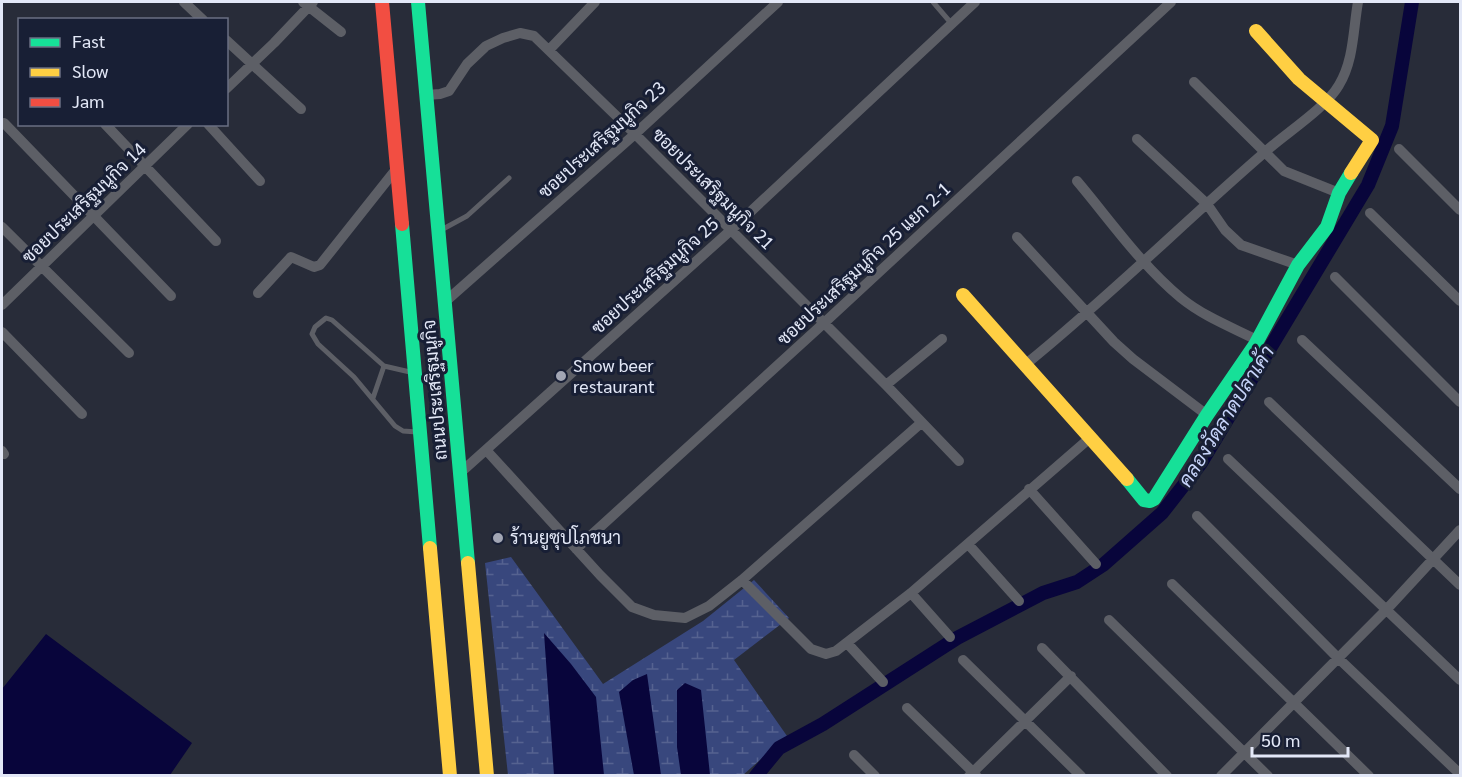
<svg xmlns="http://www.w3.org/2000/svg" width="1462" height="777" font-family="Georgia,Sarabun,serif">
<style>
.wetland{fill:url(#wetland-marsh)}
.water{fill:#08053b}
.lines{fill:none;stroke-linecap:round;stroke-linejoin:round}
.canal{stroke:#08053b;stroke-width:14}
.lane{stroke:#5d5f66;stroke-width:5}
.street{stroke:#5d5f66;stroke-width:10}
.fast{stroke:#16e098;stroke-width:14}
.slow{stroke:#ffcf43;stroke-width:14}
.jam{stroke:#f24e42;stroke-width:14}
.poi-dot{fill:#a2a6b4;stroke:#181f35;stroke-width:2}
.labels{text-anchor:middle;stroke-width:6;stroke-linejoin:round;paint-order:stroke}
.street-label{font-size:18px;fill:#e3e8f7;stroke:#181f35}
.poi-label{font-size:18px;fill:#e3e8f7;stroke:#181f35;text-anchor:start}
.water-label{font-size:20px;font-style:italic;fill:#c7d4fa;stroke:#181f35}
</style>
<defs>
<pattern id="wetland-marsh" width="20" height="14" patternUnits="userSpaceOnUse" patternTransform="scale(1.5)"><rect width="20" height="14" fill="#38477d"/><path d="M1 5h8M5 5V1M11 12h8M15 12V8" fill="none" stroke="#556290"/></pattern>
</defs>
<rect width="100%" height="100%" fill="#282c39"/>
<path class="wetland" d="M511,557L603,684L703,621L754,580L789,618L734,660L787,736L743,775H508L485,563Z"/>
<path class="water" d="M544,633L571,664L596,697L604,775H554Z
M46,634L192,743L170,775H2V689Z
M647,674L661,775H634L619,692L633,680Z
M685,683L701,690L710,775H681L677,747V690Z"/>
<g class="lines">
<path class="canal" d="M756,776L779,748L823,724L957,638L1043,593L1077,582L1103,565L1162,513L1201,463L1368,185L1392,126L1412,2"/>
<path class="lane" d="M933,2L951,23
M443,229L467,216L509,178
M410,372L384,366L332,320L326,318L315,327L312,334L318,344L354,377L395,426L403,431L417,432
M373,398L384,366"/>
<path class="street" d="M184,2L203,20
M303,2L341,32
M226,40L301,109
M549,50L595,2
M1194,82L1284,171L1339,193
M226,89L274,43L313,2
M426,95L440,94L449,91L467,64L486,46L503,38L520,33L534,36L635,134L886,385L959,461
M4,123L171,296
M105,124L216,241
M208,124L260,181
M1137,139L1207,204L1225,230L1241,245L1298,265
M1399,149L1460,210
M1077,181C1110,220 1141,265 1181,298C1203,316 1231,327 1257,340
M1370,213L1460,301
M2,227L129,353
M1017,237L1114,342L1133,359L1207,415
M1335,277L1460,402
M258,293L291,257L314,267L320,265L397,168
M446,301L635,134L778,2
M2,305L188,124
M2,332L82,414
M1302,340L1460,489
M1026,364C1109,297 1184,222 1265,152C1286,133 1326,108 1339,85C1354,60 1353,30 1358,2
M886,385L942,339
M1269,402L1460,585
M2,451L4,454
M487,451L600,575L632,607L654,615L685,618L709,606L742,580L921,423
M1228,459L1460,680
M460,473L731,230L975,2
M1029,489L1096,564
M1197,516L1337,657L1460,774
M968,544L1019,601
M576,549L824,323L1171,2
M742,580L811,649L826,654L836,651L911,593L1091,437
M1172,584L1369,776
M911,593L950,637
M1109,620L1268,776
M847,643L883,682
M1042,648L1167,776
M963,660L1081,776
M907,708L976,775
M854,755L875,776
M969,776L1071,676
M1221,776L1387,609L1460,530"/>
<path class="fast" d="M418,2L468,563
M402,224L430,548
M1127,479L1144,500L1150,501L1154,499L1207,415L1255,345L1298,265L1327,227L1339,193L1351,173"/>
<path class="slow" d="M1256,31L1299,79L1372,140L1351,173
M963,295L1127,479
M430,548L450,776
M468,563L487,776"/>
<path class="jam" d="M382,2L402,224"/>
</g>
<g class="poi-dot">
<circle cx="561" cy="376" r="6"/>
<circle cx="498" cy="538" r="6"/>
</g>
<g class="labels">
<g class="street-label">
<text transform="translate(602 140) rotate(-42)" y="6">ซอยประเสริฐมนูกิจ 23</text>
<text transform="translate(713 189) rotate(45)" y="6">ซอยประเสริฐมนูกิจ 21</text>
<text transform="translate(84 203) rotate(-44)" y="6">ซอยประเสริฐมนูกิจ 14</text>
<text transform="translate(864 264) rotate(-43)" y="6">ซอยประเสริฐมนูกิจ 25 แยก 2-1</text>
<text transform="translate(655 276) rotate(-42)" y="6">ซอยประเสริฐมนูกิจ 25</text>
<text transform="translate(435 390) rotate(-95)" y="6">ถนนประเสริฐมนูกิจ</text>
</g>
<g class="poi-label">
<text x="573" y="372">Snow beer<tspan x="573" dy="21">restaurant</tspan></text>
<text x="510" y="544">ร้านยูซุปโภชนา</text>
</g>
<g class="water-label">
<text transform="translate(1226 416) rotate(-58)" y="7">คลองวัดลาดปลาเค้า</text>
</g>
</g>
<rect width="1462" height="777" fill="none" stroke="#e3e8f7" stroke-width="6"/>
<rect x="18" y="18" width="210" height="108" fill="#181f35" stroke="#696f83" stroke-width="1.5"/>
<rect x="30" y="38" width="30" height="9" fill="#16e098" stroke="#696f83" stroke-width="1.5"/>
<text x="72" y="48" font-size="18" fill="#e3e8f7">Fast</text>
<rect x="30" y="68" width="30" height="9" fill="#ffcf43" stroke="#696f83" stroke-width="1.5"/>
<text x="72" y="78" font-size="18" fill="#e3e8f7">Slow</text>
<rect x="30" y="98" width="30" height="9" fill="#f24e42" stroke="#696f83" stroke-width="1.5"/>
<text x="72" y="108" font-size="18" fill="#e3e8f7">Jam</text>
<path d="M1252 747v9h96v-9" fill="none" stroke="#e3e8f7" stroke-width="3"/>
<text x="1261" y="747" font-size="18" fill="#e3e8f7" stroke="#181f35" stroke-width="4.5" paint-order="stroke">50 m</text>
</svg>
